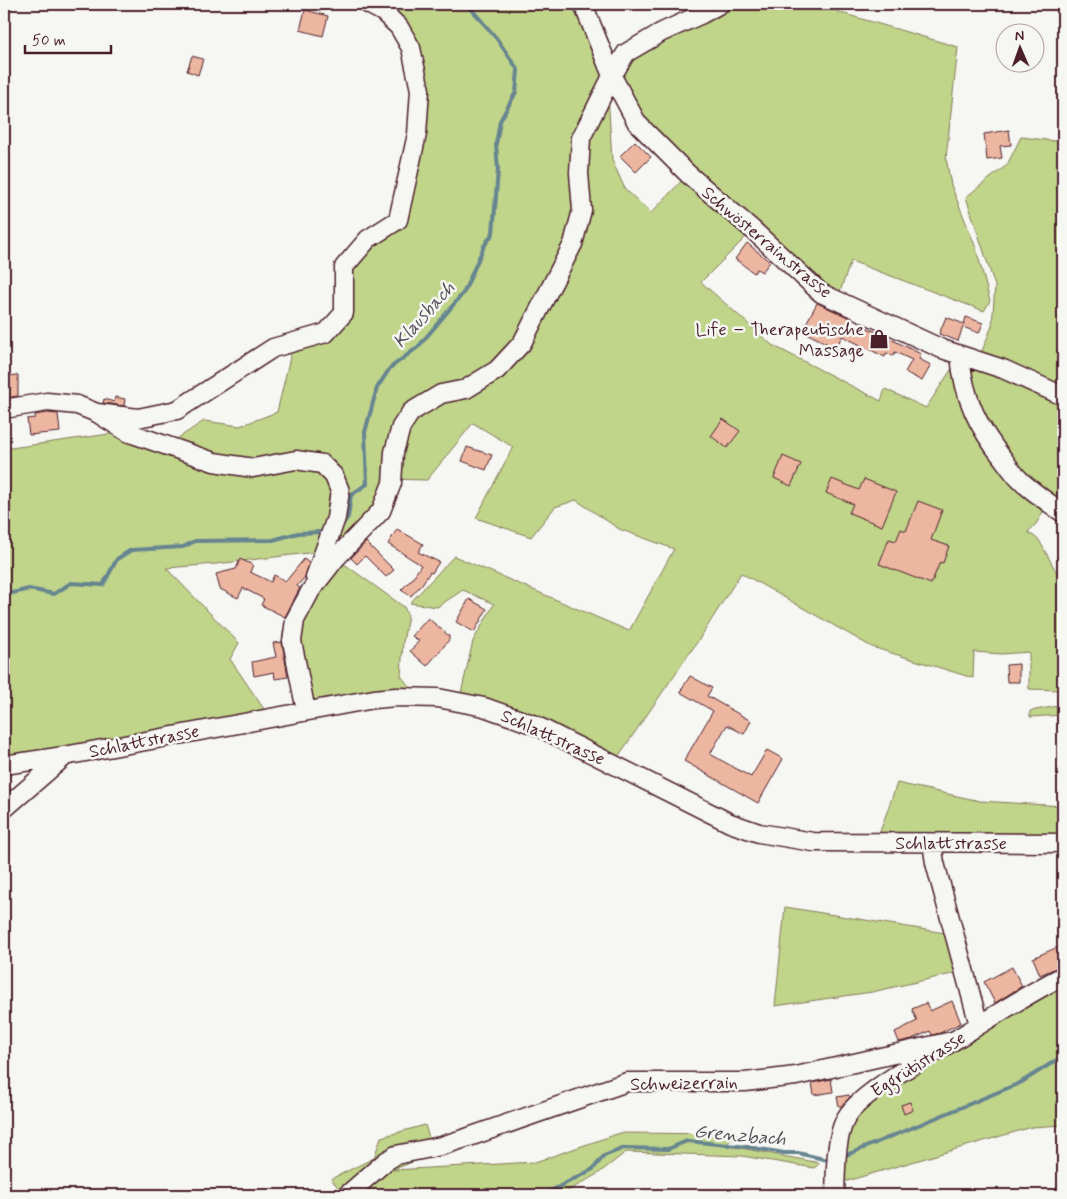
<svg xmlns="http://www.w3.org/2000/svg" width="1067" height="1199" font-family="Mynerve,sans-serif">
<style>
.green{fill:#c0d48a;stroke:#857a5a}
.lines{fill:none;stroke-linecap:round;stroke-linejoin:round}
.stream{stroke:#668590;stroke-width:4}
.building{fill:#edb6a1;stroke:#4a1f2b}
.minor-casing{stroke:#4a1f2b;stroke-width:21}
.minor{stroke:#f6f6f2;stroke-width:18}
.labels{text-anchor:middle;stroke-width:5;stroke-linejoin:round;paint-order:stroke}
.street-label{font-size:18px;fill:#4a1f2b;stroke:#f6f6f2}
.poi-label{font-size:18px;fill:#4a1f2b;stroke:#f6f6f2;text-anchor:end}
.water-label{font-size:19px;font-style:italic;fill:#58525d;stroke:#f6f6f2}
</style>
<rect width="100%" height="100%" fill="#f6f6f2"/>
<filter id="ink" filterUnits="userSpaceOnUse"><feTurbulence type="fractalNoise" baseFrequency=".02" numOctaves="2"/><feDisplacementMap in="SourceGraphic" scale="10" xChannelSelector="R" yChannelSelector="G"/><feConvolveMatrix kernelMatrix="1 2 1 2 8 2 1 2 1" color-interpolation-filters="sRGB"/></filter>
<g filter="url(#ink)">
<path class="green" d="M377,4H579L607,77L612,160L625,189L651,213L688,174L645,122L619,79L631,60L699,21L725,4H834L838,12L958,47L946,158L951,185L976,248L990,301L984,311L851,261L837,300L753,230L701,282L772,345L881,401L885,389L926,408L960,356L978,361L992,326L995,286L966,197L1007,165L1021,137L1063,142V518L1044,510L1036,524L1028,532L1039,540L1063,584V700L1060,690L1029,689V652L1002,654L974,652L973,678L872,647L741,573L700,638L613,764L459,702L473,641L494,604L463,590L437,607L410,603L454,556L629,631L674,549L619,529L576,500L555,507L531,537L476,518L513,447L473,423L427,480L387,479L370,517L332,552H317L216,564L166,568L239,643L230,659L270,718L4,765V449L109,434L175,440L204,421L240,426L277,412L292,349L347,315L349,267L369,241L402,225L425,92L417,40L385,8Z
M336,558L404,607L408,616L403,642L401,676L418,697L306,711L295,620Z
M1063,705V715L1030,717V711Z
M897,783L980,801L1063,806V843H876Z
M785,907L945,933L965,971L872,992L775,1006Z
M1063,976V1125L1032,1127L840,1183L853,1107Z
M425,1125L434,1153L393,1170L535,1162L620,1133L738,1134L725,1145L820,1163L814,1168L742,1156L626,1152L599,1173L561,1195H336L341,1191L331,1179L374,1158L381,1137Z"/>
<g class="lines">
<path class="stream" d="M341,526L348,517L351,495L367,484L365,432L377,388L390,368L418,347L464,292L484,246L493,233L498,170L496,144L500,121L516,92L518,70L497,39L467,4
M4,595L29,589L54,594L71,583L103,585L117,559L131,550L183,547L195,541L273,540L298,533L322,532
M844,1156L1020,1083L1063,1056
M543,1195L593,1169L604,1156L624,1148L668,1149L687,1141L748,1147L784,1153H798L828,1160"/>
</g>
<path class="building" d="M305,10L328,16L323,36L300,30Z
M192,56L203,59L198,75L187,71Z
M1009,130L1011,145L1000,146L1002,158L987,160L984,134Z
M635,141L651,157L636,172L620,156Z
M747,243L770,262L762,272L757,269L754,273L735,259Z
M817,303L850,318L848,323L864,330L866,327L921,354L919,359L931,365L922,381L905,372L912,360L895,352L893,356L886,353L885,357L842,336L836,348L802,331Z
M946,317L964,324L966,317L983,323L979,333L963,327L958,341L939,334Z
M18,375V396L4,398V376Z
M115,397L125,399L124,406L103,403L104,399L114,402Z
M47,413L58,414L60,432L29,435L27,419L35,418V415Z
M723,419L740,431L727,448L711,436Z
M467,447L492,455L486,470L462,461Z
M783,456L801,464L791,486L774,478Z
M832,479L859,490L864,479L896,492L882,526L849,513L853,504L826,493Z
M918,501L942,510L931,540L949,546L943,563L940,562L931,584L879,564L889,539L896,541L901,529L906,531Z
M397,529L423,544L418,552L439,562L432,573L430,572L422,584L411,596L401,590L412,579L421,565L388,544Z
M366,542L394,570L386,577L365,556L357,564L351,558Z
M240,559L253,565L250,572L271,582L274,575L286,581L304,559L309,563L305,577L297,586L300,588L285,617L261,605L264,599L243,588L238,598L220,589L216,574L236,569Z
M469,599L487,609L474,632L456,622Z
M428,618L449,636V640L427,666L410,651L419,641L412,636Z
M282,642L288,677L275,679L274,672L254,676L252,662L276,657L273,643Z
M1019,664V682H1007L1006,665Z
M690,676L712,688L707,696L751,721L744,734L727,725L710,754L751,777L767,750L783,759L758,803L684,761L713,711L680,692Z
M1060,946L1063,954V965L1040,975L1033,958Z
M1012,967L1022,986L995,1003L984,982Z
M952,1001L961,1023L940,1033L932,1035L930,1031L912,1039L899,1042L895,1032L917,1021L912,1009L926,1003L930,1011Z
M831,1079L833,1092L814,1095L812,1083Z
M849,1095L850,1097L842,1106H839L837,1097Z
M910,1102L913,1110L904,1114L901,1105Z"/>
<g class="lines">
<defs>
<path id="minor" d="M583,4L612,76L637,123L688,174L753,230L821,293L942,349L1003,369L1063,396
M960,356C964,399 978,427 1004,460C1009,467 1015,475 1021,481C1034,493 1049,503 1063,513
M4,409L47,402L77,405L97,413L127,432L214,462L253,468L296,460L322,464L334,476L340,491L336,518L315,577
M97,413L138,418L177,410L273,348L326,333L344,313V267L368,239L398,220L417,134L420,90L411,48L399,27L383,12L368,4
M306,711L292,641L295,620L311,590L336,558L381,511L392,483L394,452L401,427L411,412L441,394L466,389L497,370L522,343L573,244L582,210L579,173L581,138L612,76L626,53L662,32L702,14L720,4
M4,765L64,756L374,699L396,697L438,698L484,707L535,725L730,823L759,833L813,842L1063,843
M4,809L64,757
M932,843L935,863L979,1025
M347,1195L386,1161L396,1155L441,1146L469,1137L627,1082H745L796,1076L952,1041
M835,1195C836,1173 835,1140 845,1120C857,1093 928,1057 955,1040C991,1018 1025,995 1063,976"/>
</defs>
<use href="#minor" class="minor-casing"/>
<use href="#minor" class="minor"/>
</g>
</g>
<defs>
<symbol id="shop-bare" viewBox="-9 -9 18 18"><path d="M-5-2.5h2.3a2.7 3.5 0 0 1 5.4 0H5L5.5 6h-11ZM-1.5-2.5h3a1.5 2.3 0 0 0-3 0Z" fill="#4a1f2b" stroke="#f6f6f2" stroke-width="2.5" paint-order="stroke"/></symbol>
</defs>
<g fill-rule="evenodd">
<use href="#shop-bare" x="865" y="325" width="28" height="28"/>
</g>
<g class="labels">
<g class="street-label">
<text transform="translate(767 242) rotate(40)" y="6">Schwösterrainstrasse</text>
<text transform="translate(553 737) rotate(24)" y="6">Schlattstrasse</text>
<text transform="translate(144 741) rotate(-11)" y="6">Schlattstrasse</text>
<text x="951" y="849">Schlattstrasse</text>
<text transform="translate(918 1064) rotate(-32)" y="6">Eggrütistrasse</text>
<text transform="translate(684 1083) rotate(-1)" y="6">Schweizerrain</text>
</g>
<g class="poi-label">
<text x="864" y="335">Life – Therapeutische<tspan x="864" dy="21">Massage</tspan></text>
</g>
<g class="water-label">
<text transform="translate(423 314) rotate(-48)" y="7">Klausbach</text>
<text transform="translate(740 1134) rotate(5)" y="7">Grenzbach</text>
</g>
</g>
<rect width="1067" height="1199" fill="none" stroke="#f6f6f2" stroke-width="20"/>
<rect x="10" y="10" width="1047" height="1179" fill="none" stroke="#4a1f2b" stroke-width="2" filter="url(#ink)"/>
<g transform="translate(1020 48) rotate(358)"><circle r="24" fill="#f6f6f2" stroke="#b1a0a2"/>
<path d="M0-4L9 19L0 12L-9 19Z" fill="#4a1f2b"/>
<text y="-8" font-size="14" font-weight="bold" text-anchor="middle" fill="#4a1f2b">N</text>
</g>
<path d="M25 45v8h86v-8" fill="none" stroke="#4a1f2b" stroke-width="2.5"/>
<text x="32" y="45" font-size="15" fill="#4a1f2b" stroke="#f6f6f2" stroke-width="4" paint-order="stroke">50 m</text>
</svg>
